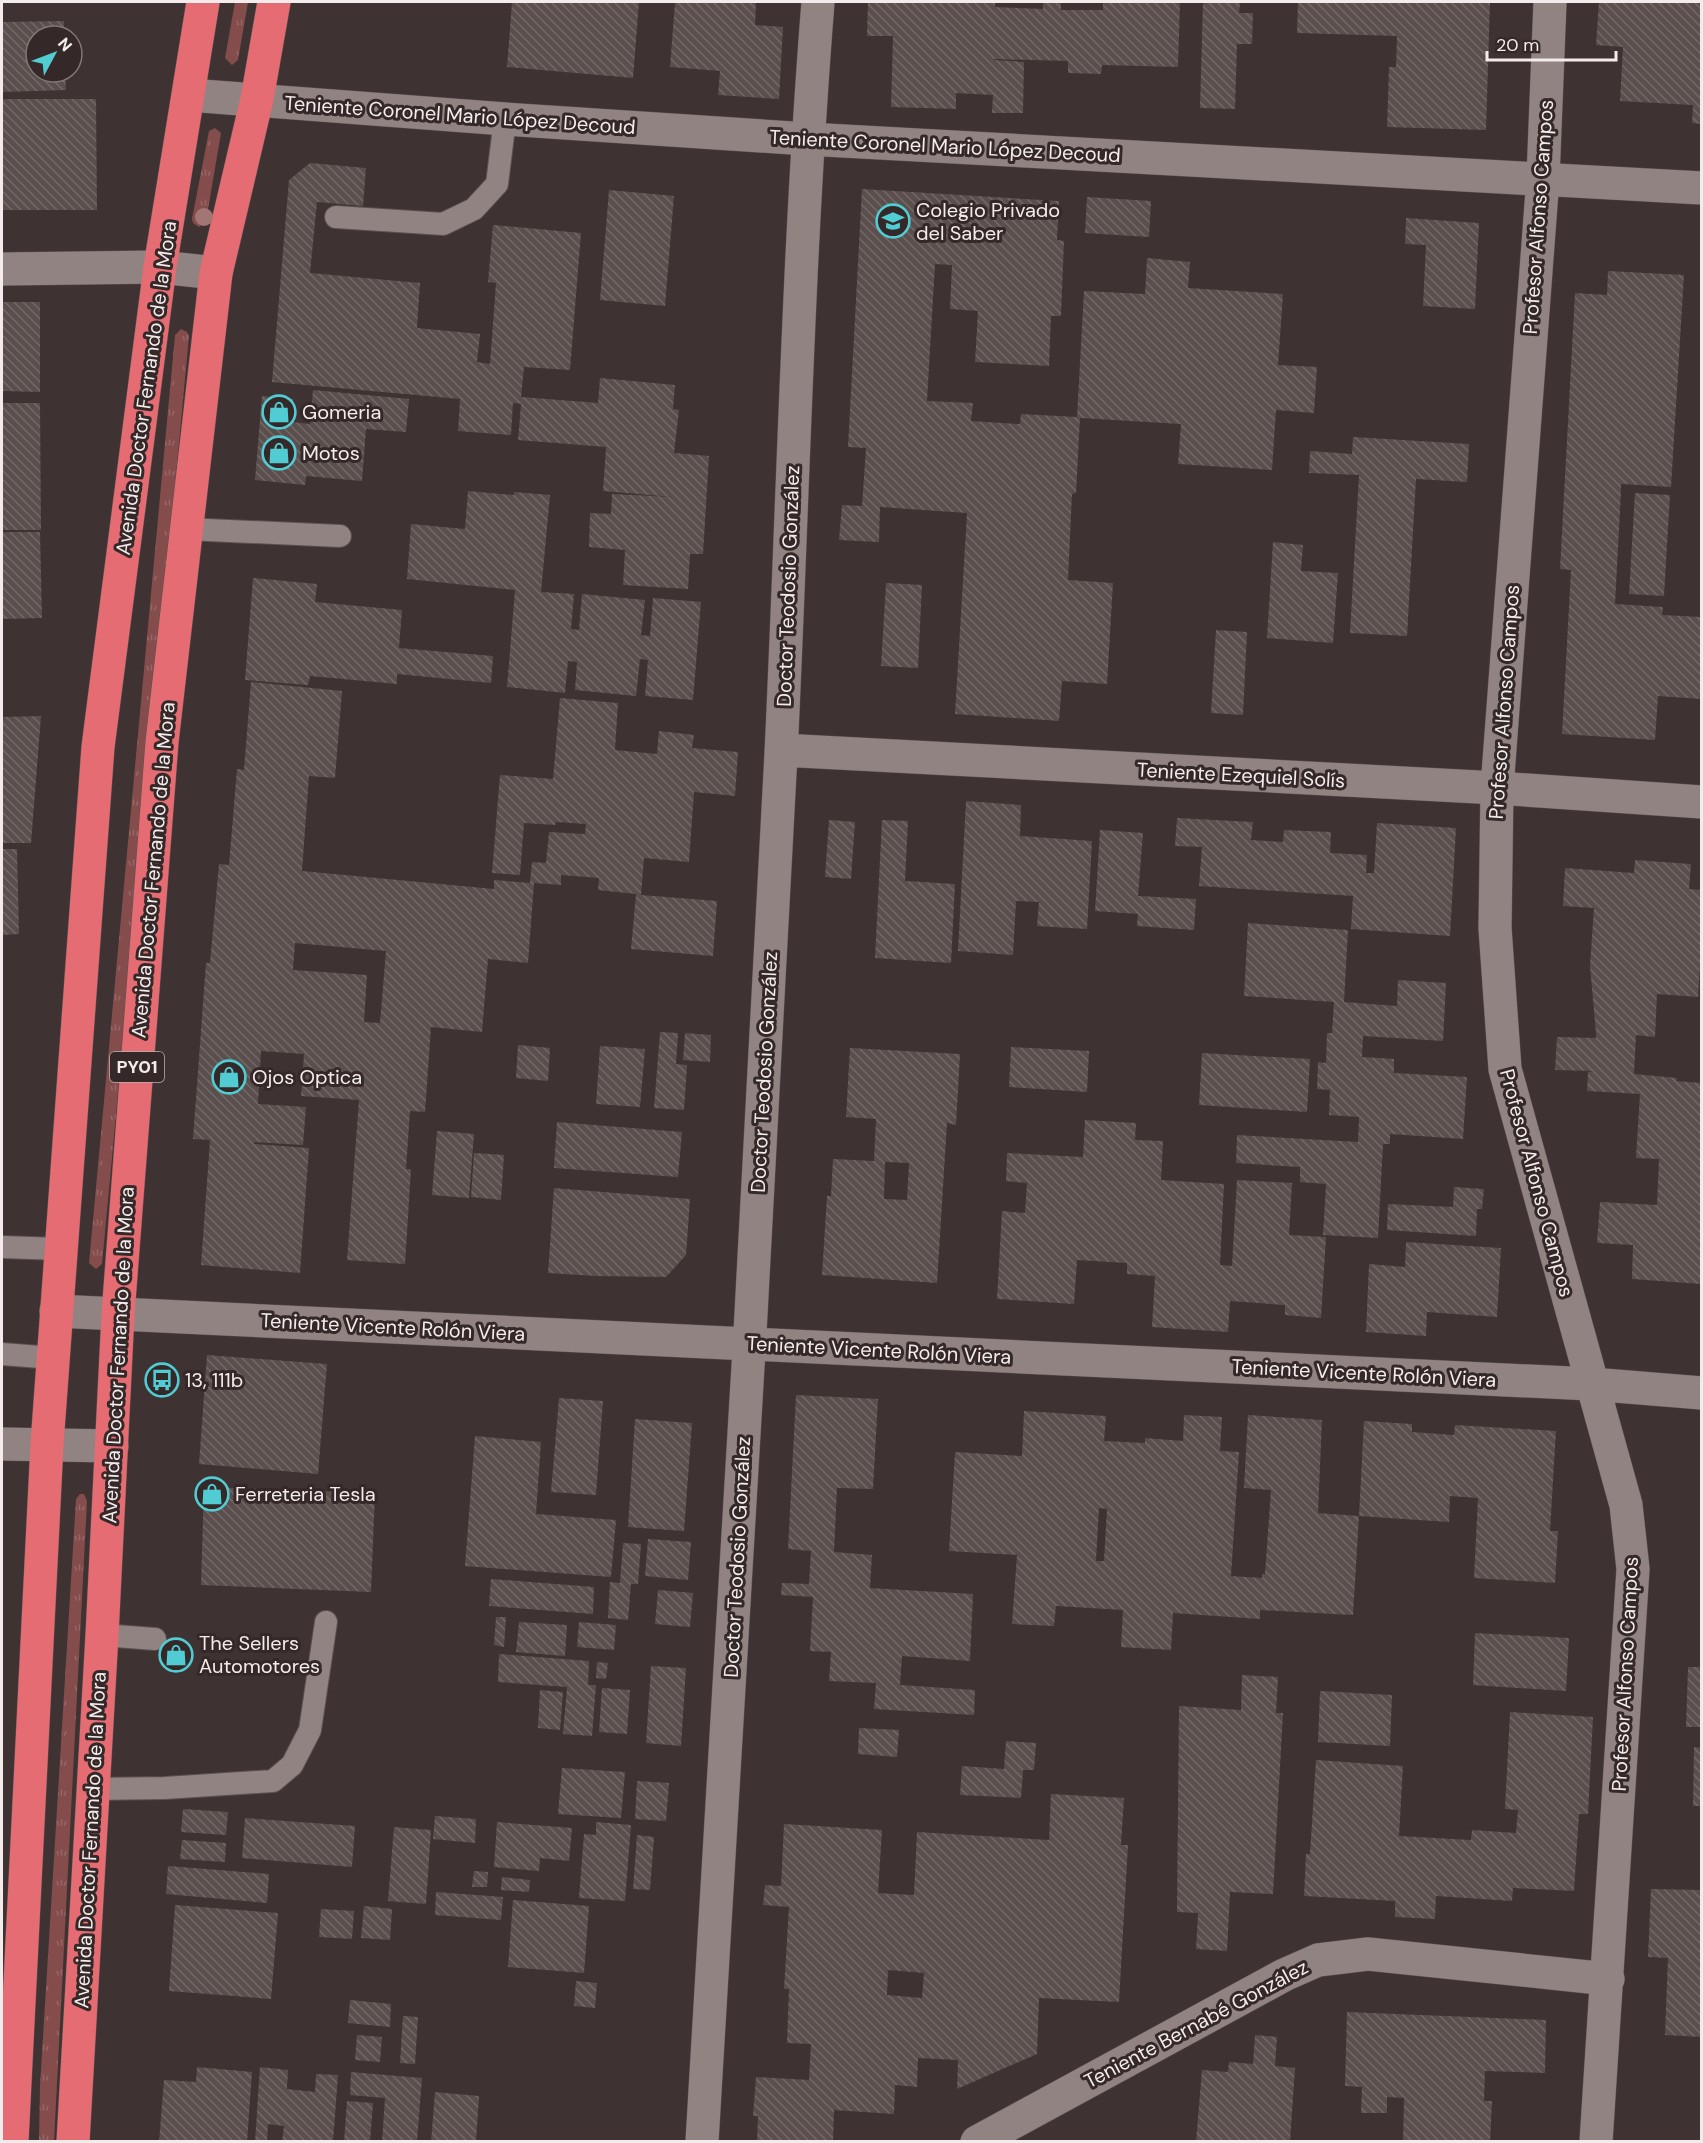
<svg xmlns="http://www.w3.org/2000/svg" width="1703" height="2143" font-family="'DM Sans',sans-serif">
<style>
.grass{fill:url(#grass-tufts)}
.building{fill:url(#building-back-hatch);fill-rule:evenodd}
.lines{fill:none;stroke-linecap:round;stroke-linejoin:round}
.service-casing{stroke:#5b5151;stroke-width:24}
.minor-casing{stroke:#5b5151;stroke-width:34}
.trunk-casing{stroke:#5b5151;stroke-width:34}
.service{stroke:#918382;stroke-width:22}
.minor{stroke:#918382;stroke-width:33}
.trunk{stroke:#e46c72;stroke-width:33}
.tree{fill:#a27675}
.labels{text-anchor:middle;stroke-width:6;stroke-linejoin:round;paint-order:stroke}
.shield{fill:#342928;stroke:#bab2b1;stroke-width:1.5}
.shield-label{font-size:18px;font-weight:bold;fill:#f4ecec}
.street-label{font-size:20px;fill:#f4ecec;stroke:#342928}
.poi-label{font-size:20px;fill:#f4ecec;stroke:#342928;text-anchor:start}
</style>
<defs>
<pattern id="grass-tufts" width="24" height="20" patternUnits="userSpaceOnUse" patternTransform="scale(1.5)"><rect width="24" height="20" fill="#854c4c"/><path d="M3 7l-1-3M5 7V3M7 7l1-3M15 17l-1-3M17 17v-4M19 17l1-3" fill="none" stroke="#976666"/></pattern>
<pattern id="building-back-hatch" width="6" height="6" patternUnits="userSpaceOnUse" patternTransform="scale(1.5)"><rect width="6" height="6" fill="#5b4f4e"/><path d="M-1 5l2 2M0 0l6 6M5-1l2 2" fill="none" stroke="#736868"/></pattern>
</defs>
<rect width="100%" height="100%" fill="#3e3332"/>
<path class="grass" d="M235,2H248L238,60L232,65L225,58Z
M215,128L221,133L206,221L199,227L193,223L192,219L209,131Z
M181,329L187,332L189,336L102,1264L96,1269L89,1263L175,335Z
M80,1494H84L87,1501L54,2141H39L40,2086L76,1499Z"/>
<path class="building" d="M512,2H639L633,78L507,67Z
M675,2H756L755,25L783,27L779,99L718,95L720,71L670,67Z
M868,2H995V7L1043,9V2H1061V10H1103V2H1180L1178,67L1102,65L1101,74L1068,73V61L994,59V60L1024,62L1023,113H992L993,95L956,93V109L891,107L893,36H867Z
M1203,2H1240L1239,13H1253L1252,44H1237L1235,109L1200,108Z
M1298,2H1490L1486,130L1387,127L1389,67H1396L1397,36L1297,33Z
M1599,2H1701V124L1692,123L1693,105L1620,101L1623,47L1596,45Z
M64,21V36H36V72H65L66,90L2,92V22Z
M2,99H96L97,210H2Z
M310,163L366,168L363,206L317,202L310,273L420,283L417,328L480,334L477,362L490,364L496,283L488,282L493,225L581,233L570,370L524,367L521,397L598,403L600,378L675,385L673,409L679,410L674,453L709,456L703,554H690L688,589L623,585L625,550L589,547L590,513L611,514L612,494L674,497L603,491L606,447L518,440L521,404L513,403L511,435L458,431L460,399L272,382L289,180Z
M862,189L1059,201L1057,240L1064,241L1061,316H1051L1049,366L975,362L978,311L950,309L952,265L935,264L927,401L973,403L971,421L1020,424L1021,414L1077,417L1084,291L1145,294L1147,258L1190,262L1188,288L1283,294L1278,365L1317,367L1314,413L1276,410L1272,470L1178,464L1181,424L1080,418L1076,493L1072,494L1068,580L1113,583L1107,684L1062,681L1059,721L955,714L967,513L880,507L879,542L839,540L842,505L862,506L866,448L848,447Z
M609,190L674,196L665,306L600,300Z
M1087,197L1151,201L1149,237L1085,233Z
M1406,218L1479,223L1475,309L1423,306L1426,245L1405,244Z
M1608,271L1684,275L1671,487L1621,484V492L1615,604L1663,607L1662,615L1701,617V699L1658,696L1655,740L1562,734L1571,570L1560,569L1575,293L1607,295Z
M2,302H40V392L2,391Z
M313,390L409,399L406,432L366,429L362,481L306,476L305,485L255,480L262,396L293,399L292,422L310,424Z
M2,403H40L41,530H2Z
M1353,437L1469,444L1467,482L1416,479L1407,636L1350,633L1359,475L1309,473L1310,451L1352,454Z
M468,491L514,495V492L550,495L541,592L574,594L571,629L579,630L582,594L645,600L641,635L650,636L653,598L701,602L693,700L645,696L648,660L640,659L636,696L575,690L577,662L568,661L565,693L507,687L515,590L407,579L411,524L465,529Z
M1635,493L1670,495L1664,596L1629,594Z
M2,532H40L42,618L2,619Z
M1273,542L1303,545L1301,571L1338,573L1333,643L1267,638Z
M253,578L317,584L315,602L402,610L399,648L493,656L491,683L397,674V684L310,676L308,685L245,680Z
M886,583L922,585L918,668L881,666Z
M1216,630L1247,632L1243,715L1211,713Z
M251,682L342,691L335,778L309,776L302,871L494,889V880L530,883L532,862L546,863L549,832L585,834L586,824L556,822L555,825L524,823L520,875L492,873L500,775L553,779L560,698L618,703L615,750L657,754L659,731L694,735L692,748L738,752L735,796L694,792L689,862L644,858L641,895L717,901L713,956L631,949L636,894L598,890L599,878L561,875V885L534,883L528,963L488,959L482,1032L431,1027L425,1112L410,1111L406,1169H411L405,1264L347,1260L359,1100L301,1096L304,1054L261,1051L258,1104L306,1107L303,1145L254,1142V1144L309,1148L300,1273L201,1265L210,1140L193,1139L206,963H210L219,864L229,865L237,769L244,770ZM295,943L386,951L380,1023L364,1022L367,975L293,970Z
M41,716L31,843H2V717Z
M966,801L1021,805L1020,836L1092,841L1087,929L1037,926L1039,902L1016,901L1013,955L958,951Z
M1177,818L1253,822L1251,840L1283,842L1284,830L1331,832L1330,853L1367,855L1366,873H1374L1377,823L1456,828L1450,936L1351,929L1353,896L1199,886L1202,847L1175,846Z
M829,820L855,822L851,879L825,877Z
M882,820L908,821L905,881L955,884L951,963L875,958Z
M1100,830L1143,833L1138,896L1196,899L1194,930L1137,926L1138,914L1095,911Z
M2,849H17L19,934L2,935Z
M1635,860L1691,864L1689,889L1701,890V948L1698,997L1657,994L1655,1037L1636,1035L1634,1074L1677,1078L1676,1081L1701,1083V1284L1632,1279L1633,1245L1597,1243L1600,1202L1657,1205L1659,1159L1636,1158L1640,1094L1587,1091L1588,1072L1594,1071L1555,1070L1557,1037L1596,1038V1033L1590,966L1594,908L1563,906L1565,868L1634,873Z
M1248,923L1348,930L1344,1002L1397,1006L1398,980L1446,983L1443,1041L1363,1036L1362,1057L1394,1059V1073L1467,1077L1463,1139L1390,1134V1144H1383L1378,1238L1323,1235L1326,1184L1300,1182V1167L1236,1163L1237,1135L1358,1142L1359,1117L1329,1115L1330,1090L1317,1089L1318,1062L1326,1063L1327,1033H1332L1334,1002L1244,996Z
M660,1032L678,1033L676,1064L687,1065L684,1110L654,1108Z
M685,1033L711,1035L710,1062L683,1060Z
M518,1045L550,1048L548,1081L516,1078Z
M600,1046L645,1049L640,1107L596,1104Z
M1011,1047L1089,1051L1087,1092L1009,1087Z
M850,1048L960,1054L956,1125L947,1123L937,1283L822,1275L827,1196H831L833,1159L874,1161L876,1119L846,1117ZM885,1162L909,1163L907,1200L884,1199Z
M1202,1053L1310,1059L1307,1112L1199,1105Z
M1085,1120L1136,1123L1135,1140L1163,1141L1161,1180L1224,1184L1220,1265L1232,1266L1237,1180L1292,1183L1289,1235L1326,1237L1321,1318L1285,1315V1305L1230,1301L1228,1332L1152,1327L1155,1276L1127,1274V1263L1077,1260L1074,1304L997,1299L1002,1211L1025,1213L1027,1183L1006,1181L1007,1153L1083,1157Z
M557,1122L682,1132L678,1177L554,1168Z
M437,1131L474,1134L469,1198L432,1195Z
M474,1153L504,1155L501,1200L471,1197Z
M1454,1187L1484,1189L1482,1209H1477L1476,1236L1387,1230L1388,1204L1453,1207Z
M554,1188L690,1199L686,1255L666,1277L596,1276L548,1273Z
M1406,1242L1501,1248L1497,1317L1427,1312L1426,1336L1366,1332L1369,1264L1405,1267Z
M207,1355L327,1364L318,1474L199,1464Z
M796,1395L878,1399L873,1489L837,1488L834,1552L872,1555L870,1588L973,1594L970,1661L902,1656L900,1685L975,1690L974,1715L874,1709L876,1683L829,1681L831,1652L810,1651L813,1597L781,1595L782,1583L809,1584L811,1551L788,1549Z
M559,1398L603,1401L596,1495L551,1492Z
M1024,1411L1106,1416L1104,1441L1145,1443V1438L1183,1441L1184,1415L1222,1417L1220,1451L1239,1452L1231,1576L1262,1578V1574H1265L1271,1490L1244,1488L1248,1415L1322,1420L1318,1513L1359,1516L1353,1615L1260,1610V1619L1173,1613L1171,1650L1121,1647L1123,1610L1056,1606L1054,1626L1012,1624L1017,1555L949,1551L955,1452L1022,1456ZM1099,1508L1107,1509L1104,1561H1096Z
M635,1419L692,1423L684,1531L628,1527Z
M1364,1421L1412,1424V1432L1454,1435L1455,1425L1556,1431L1550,1531H1558L1555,1583L1474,1578L1478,1498L1450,1496L1449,1522L1359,1516Z
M475,1436L541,1442L536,1514L616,1520L611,1577L465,1566Z
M204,1487L375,1493L371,1592L201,1585Z
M648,1539L691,1542L688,1580L645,1576Z
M623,1543L641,1544L638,1584H631L628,1620L608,1618L610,1582L620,1583Z
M491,1579L594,1587L593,1614L489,1606Z
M658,1590L693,1593L690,1627L655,1624Z
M496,1617H506L504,1647L494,1645Z
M519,1622L567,1625L565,1656L516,1652Z
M579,1622L616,1625L614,1650L577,1647Z
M1475,1633L1569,1638L1566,1691L1473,1685Z
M499,1654L589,1661L588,1685H596L592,1736L563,1734L567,1687L498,1682Z
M597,1662L608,1663L606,1679L596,1678Z
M651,1666L686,1668L681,1746L646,1743Z
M1688,1667H1701V1727H1686Z
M1242,1675L1278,1677L1276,1713H1283L1273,1894L1230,1892L1227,1951L1196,1949L1198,1913L1177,1912L1179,1706L1241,1710Z
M602,1688L630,1690L627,1734L599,1732Z
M540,1690L563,1692L560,1730L538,1728Z
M1320,1691L1392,1695L1390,1746L1318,1742Z
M1510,1712L1593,1717L1588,1814H1579L1574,1891L1513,1888L1512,1901L1436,1896L1435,1919L1395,1917V1901L1304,1896L1306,1854H1310L1316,1760L1403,1766L1399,1836L1471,1840L1472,1830L1516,1833L1518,1810L1505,1809Z
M859,1728L899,1730L897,1757L858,1754Z
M1006,1741L1036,1743L1034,1770H1023L1021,1798L960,1795L962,1766L1004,1769Z
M1694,1747L1701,1748V1806H1693Z
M562,1768L625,1772L621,1818L558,1814Z
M637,1781L669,1783L666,1821L635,1819Z
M1051,1794L1124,1798L1121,1845H1128L1119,2002L1039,1998L1037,2054L957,2089L958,2060L918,2058L917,2087L895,2085L894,2114L834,2110L833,2142H757L758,2116H753L756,2077L809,2080L811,2044L787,2043L789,1989H784L789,1907L763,1905L765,1885L781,1886L784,1824L882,1830L878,1893L914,1895L917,1832L1049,1840ZM888,1970L924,1973L922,1998L887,1995Z
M183,1809L228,1812L226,1835L181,1832Z
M435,1816L476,1819L475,1843L433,1839Z
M245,1818L355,1826L352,1867L242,1858Z
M497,1822L572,1828L569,1861L540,1858L539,1871L494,1867Z
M596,1822L631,1825L625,1901L579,1898L584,1834L596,1835Z
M394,1827L431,1830L426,1904L388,1901Z
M637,1835L654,1837L650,1890L633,1889Z
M182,1840L226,1843L225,1862L180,1859Z
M168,1866L269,1874L267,1903L166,1894Z
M474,1871L488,1872L487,1887H472Z
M502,1877L530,1880L529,1892L501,1890Z
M1651,1889L1701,1890V2037L1665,2035L1668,1958L1648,1957Z
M436,1892L503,1897L501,1920L435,1915Z
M513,1900L589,1906L584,1973L508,1967Z
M175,1905L278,1913L271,1999L169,1991Z
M364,1906L392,1909L390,1940L361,1938Z
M321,1909L354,1911L352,1939L319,1937Z
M576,1981L597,1983L595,2008L574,2006Z
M350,2000L391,2004L390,2027L348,2023Z
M1347,2012L1546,2020L1545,2073L1485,2071L1484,2101H1492L1490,2142H1403L1404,2098L1387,2097V2113H1361L1362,2087L1345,2086Z
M403,2016L418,2017L415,2064L400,2063Z
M357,2035L382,2037L380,2062L355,2060Z
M1255,2035L1277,2037L1275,2066L1295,2068L1290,2142H1196L1202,2070L1228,2072L1229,2062L1253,2064Z
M197,2067L252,2072L247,2142H159L164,2080L196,2082Z
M260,2067L288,2070L287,2089L315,2092L316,2074L338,2075L333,2142H282L284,2126L268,2124L267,2142H255Z
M351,2072L422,2078L417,2142H382L385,2098L350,2095Z
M435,2092L479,2096L476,2142H431Z
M347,2101L373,2103L370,2142H344Z"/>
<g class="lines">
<defs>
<path id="service" d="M336,217L443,224L474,209L497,184L505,119
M186,529L340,536
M2,1247L60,1249
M2,1354L53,1358
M102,1635L155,1639
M93,1789L165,1788L273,1781L292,1765L310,1730L326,1622"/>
<path id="minor" d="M1550,2L1543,178L1497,788L1495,928L1505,1069L1626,1505L1633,1569L1596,2142
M189,95L505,119L807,139L1702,188
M2,269L160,267L216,273
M781,750L1497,788L1702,802
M56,1311L1591,1384L1702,1393
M2,1444L112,1446
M702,2142C730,1679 758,1217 781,754C793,503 798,252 818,2
M977,2142L1284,1975L1318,1960L1368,1954L1608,1979"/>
<path id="trunk" d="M12,2142L47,1444L98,747L160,267L203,2
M73,2142L102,1635L118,1314L162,742L216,273L257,99L274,2"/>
</defs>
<use href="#service" class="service-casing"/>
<use href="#minor" class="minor-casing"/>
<use href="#trunk" class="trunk-casing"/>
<use href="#service" class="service"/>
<use href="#minor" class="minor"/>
<use href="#trunk" class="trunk"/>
</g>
<circle class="tree" cx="204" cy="217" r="9"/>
<defs>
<symbol id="school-ring" viewBox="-11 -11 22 22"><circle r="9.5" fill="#342928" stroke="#51ccd3" stroke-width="1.5"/><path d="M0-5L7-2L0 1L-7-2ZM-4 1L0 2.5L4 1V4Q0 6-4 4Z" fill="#51ccd3"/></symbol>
<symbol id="shop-ring" viewBox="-11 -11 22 22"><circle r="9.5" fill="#342928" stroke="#51ccd3" stroke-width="1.5"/><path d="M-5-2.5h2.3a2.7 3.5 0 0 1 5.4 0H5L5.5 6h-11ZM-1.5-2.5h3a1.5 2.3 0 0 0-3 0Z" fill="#51ccd3"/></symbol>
<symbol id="bus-ring" viewBox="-11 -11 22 22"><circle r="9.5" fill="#342928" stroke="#51ccd3" stroke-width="1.5"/><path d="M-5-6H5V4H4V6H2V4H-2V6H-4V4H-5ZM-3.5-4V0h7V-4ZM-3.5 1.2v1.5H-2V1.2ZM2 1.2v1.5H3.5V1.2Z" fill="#51ccd3"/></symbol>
</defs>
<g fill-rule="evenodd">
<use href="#school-ring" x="874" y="202" width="38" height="38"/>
<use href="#shop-ring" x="260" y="393" width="38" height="38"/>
<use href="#shop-ring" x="260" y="434" width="38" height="38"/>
<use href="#shop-ring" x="210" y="1058" width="38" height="38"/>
<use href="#bus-ring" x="143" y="1361" width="38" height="38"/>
<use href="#shop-ring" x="193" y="1475" width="38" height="38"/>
<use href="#shop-ring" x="157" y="1636" width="38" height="38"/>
</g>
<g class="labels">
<rect class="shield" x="110" y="1052" width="54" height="30" rx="4.5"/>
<g class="shield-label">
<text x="137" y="1073">PY01</text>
</g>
<g class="street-label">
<text transform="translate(460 115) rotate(4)" y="7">Teniente Coronel Mario López Decoud</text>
<text transform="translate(945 146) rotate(3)" y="7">Teniente Coronel Mario López Decoud</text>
<text transform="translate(1538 217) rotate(-86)" y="7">Profesor Alfonso Campos</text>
<text transform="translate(146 388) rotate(-82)" y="7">Avenida Doctor Fernando de la Mora</text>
<text transform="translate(788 586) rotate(-88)" y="7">Doctor Teodosio González</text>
<text transform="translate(1504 702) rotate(-86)" y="7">Profesor Alfonso Campos</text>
<text transform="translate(1241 775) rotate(3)" y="7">Teniente Ezequiel Solís</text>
<text transform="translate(153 870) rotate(-85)" y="7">Avenida Doctor Fernando de la Mora</text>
<text transform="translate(764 1072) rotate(-87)" y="7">Doctor Teodosio González</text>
<text transform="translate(1537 1183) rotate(75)" y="7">Profesor Alfonso Campos</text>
<text transform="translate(393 1327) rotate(3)" y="7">Teniente Vicente Rolón Viera</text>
<text transform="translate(879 1350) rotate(3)" y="7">Teniente Vicente Rolón Viera</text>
<text transform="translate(118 1355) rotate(-87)" y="7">Avenida Doctor Fernando de la Mora</text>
<text transform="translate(1364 1373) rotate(3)" y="7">Teniente Vicente Rolón Viera</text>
<text transform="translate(737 1557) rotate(-87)" y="7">Doctor Teodosio González</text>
<text transform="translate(1625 1674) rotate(-87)" y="7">Profesor Alfonso Campos</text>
<text transform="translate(90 1840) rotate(-87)" y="7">Avenida Doctor Fernando de la Mora</text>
<text transform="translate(1196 2024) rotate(-28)" y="7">Teniente Bernabé González</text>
</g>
<g class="poi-label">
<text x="916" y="217">Colegio Privado<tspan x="916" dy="23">del Saber</tspan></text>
<text x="302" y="419">Gomeria</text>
<text x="302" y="460">Motos</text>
<text x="252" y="1084">Ojos Optica</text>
<text x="185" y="1387">13, 111b</text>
<text x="235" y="1501">Ferreteria Tesla</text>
<text x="199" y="1650">The Sellers<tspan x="199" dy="23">Automotores</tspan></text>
</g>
</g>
<rect width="1703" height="2143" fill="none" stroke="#f4ecec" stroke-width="6"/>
<g transform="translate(54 54) rotate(49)"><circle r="28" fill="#342928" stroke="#817776" stroke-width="1.5"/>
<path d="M0-4.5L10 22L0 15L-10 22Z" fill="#51ccd3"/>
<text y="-9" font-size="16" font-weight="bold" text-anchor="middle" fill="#f4ecec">N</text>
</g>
<path d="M1487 51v9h129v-9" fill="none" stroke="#f4ecec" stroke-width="3"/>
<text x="1496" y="51" font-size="18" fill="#f4ecec" stroke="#342928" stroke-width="4.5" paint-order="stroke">20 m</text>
</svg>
